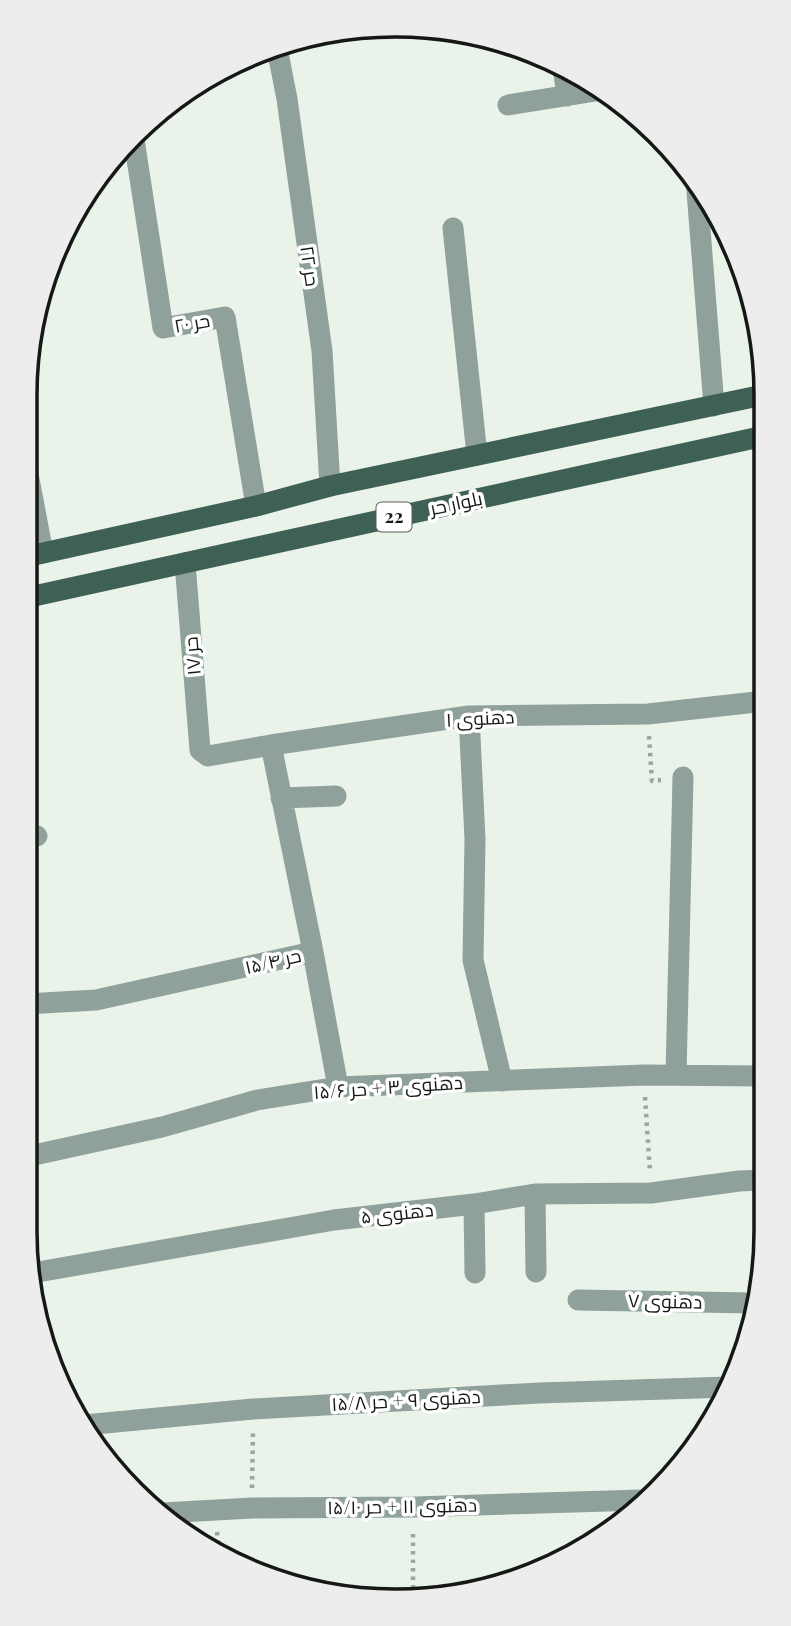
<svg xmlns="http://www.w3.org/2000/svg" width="791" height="1626" font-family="'Playfair Display',Cairo,serif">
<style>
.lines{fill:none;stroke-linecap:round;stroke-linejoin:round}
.path{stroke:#9da59e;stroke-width:4.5;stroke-dasharray:3.5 5;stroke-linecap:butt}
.minor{stroke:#8fa19a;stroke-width:21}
.major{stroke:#3f6054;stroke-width:21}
.labels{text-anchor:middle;stroke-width:7;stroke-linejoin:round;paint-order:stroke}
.shield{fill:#fff;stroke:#5b5d5b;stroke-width:2}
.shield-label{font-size:18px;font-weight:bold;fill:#151815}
.street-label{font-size:19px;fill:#151815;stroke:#fff}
.rim{fill:none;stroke:#151815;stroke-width:3.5}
</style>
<rect width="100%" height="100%" fill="#e9f3ea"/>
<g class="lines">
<path class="path" d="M649,736L652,781L661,780
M645,1097L650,1172
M252,1488L253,1431
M217,1532L219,1551
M413,1597V1529"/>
<path class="minor" d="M277,48L287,99L322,351L330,486
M563,67L567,96
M508,105L602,90
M133,133L163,328L225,317L256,506
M696,179L714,406
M453,228L477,455
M25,458L43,553
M185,563L200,750L208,756L271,745L469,716L648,714L765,701
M469,716L475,839L473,960L502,1081
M281,798L336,796
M25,838L37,836
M313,952L338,1087
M25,1004L96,1000L313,952L271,745
M676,1075L683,777
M25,1157L162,1127L257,1100L338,1087L644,1075L766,1076
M535,1194L536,1272
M474,1204L475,1273
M32,1273L334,1220L474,1204L535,1194L651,1193L739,1181L766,1180
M578,1300L752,1303
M84,1425L253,1409L539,1393L729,1387
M162,1513L252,1508L414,1507L641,1500"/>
<path class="major" d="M25,557L256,506L330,486L763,395
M25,598L764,436"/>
</g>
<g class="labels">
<rect class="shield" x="376.5" y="502.5" width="35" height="29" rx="5"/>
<g class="shield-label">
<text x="394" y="523">22</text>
</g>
<g class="street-label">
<text transform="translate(310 266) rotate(82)" y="7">حر ۲۲</text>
<text transform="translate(192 323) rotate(-10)" y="7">حر ۲۰</text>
<text transform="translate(456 503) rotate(-12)" y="7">بلوار حر</text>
<text transform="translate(192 656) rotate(-95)" y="7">حر ۱۷</text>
<text transform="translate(480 718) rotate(-3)" y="7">دهنوی ۱</text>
<text transform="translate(273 961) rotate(-13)" y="7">حر ۱۵/۴</text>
<text transform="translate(388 1087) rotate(-4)" y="7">دهنوی ۳ + حر ۱۵/۶</text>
<text transform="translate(397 1213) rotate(-6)" y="7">دهنوی ۵</text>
<text transform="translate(665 1301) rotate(1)" y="7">دهنوی ۷</text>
<text transform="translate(406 1400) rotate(-3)" y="7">دهنوی ۹ + حر ۱۵/۸</text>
<text transform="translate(402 1506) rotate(-1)" y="7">دهنوی ۱۱ + حر ۱۵/۱۰</text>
</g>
</g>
<path d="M0 0H791V1626H0ZM395 37H396A358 358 0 0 1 754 395V1231A358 358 0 0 1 396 1589H395A358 358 0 0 1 37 1231V395A358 358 0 0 1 395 37Z" fill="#ecedec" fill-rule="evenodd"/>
<path class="rim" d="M395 37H396A358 358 0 0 1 754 395V1231A358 358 0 0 1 396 1589H395A358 358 0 0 1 37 1231V395A358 358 0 0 1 395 37Z"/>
</svg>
